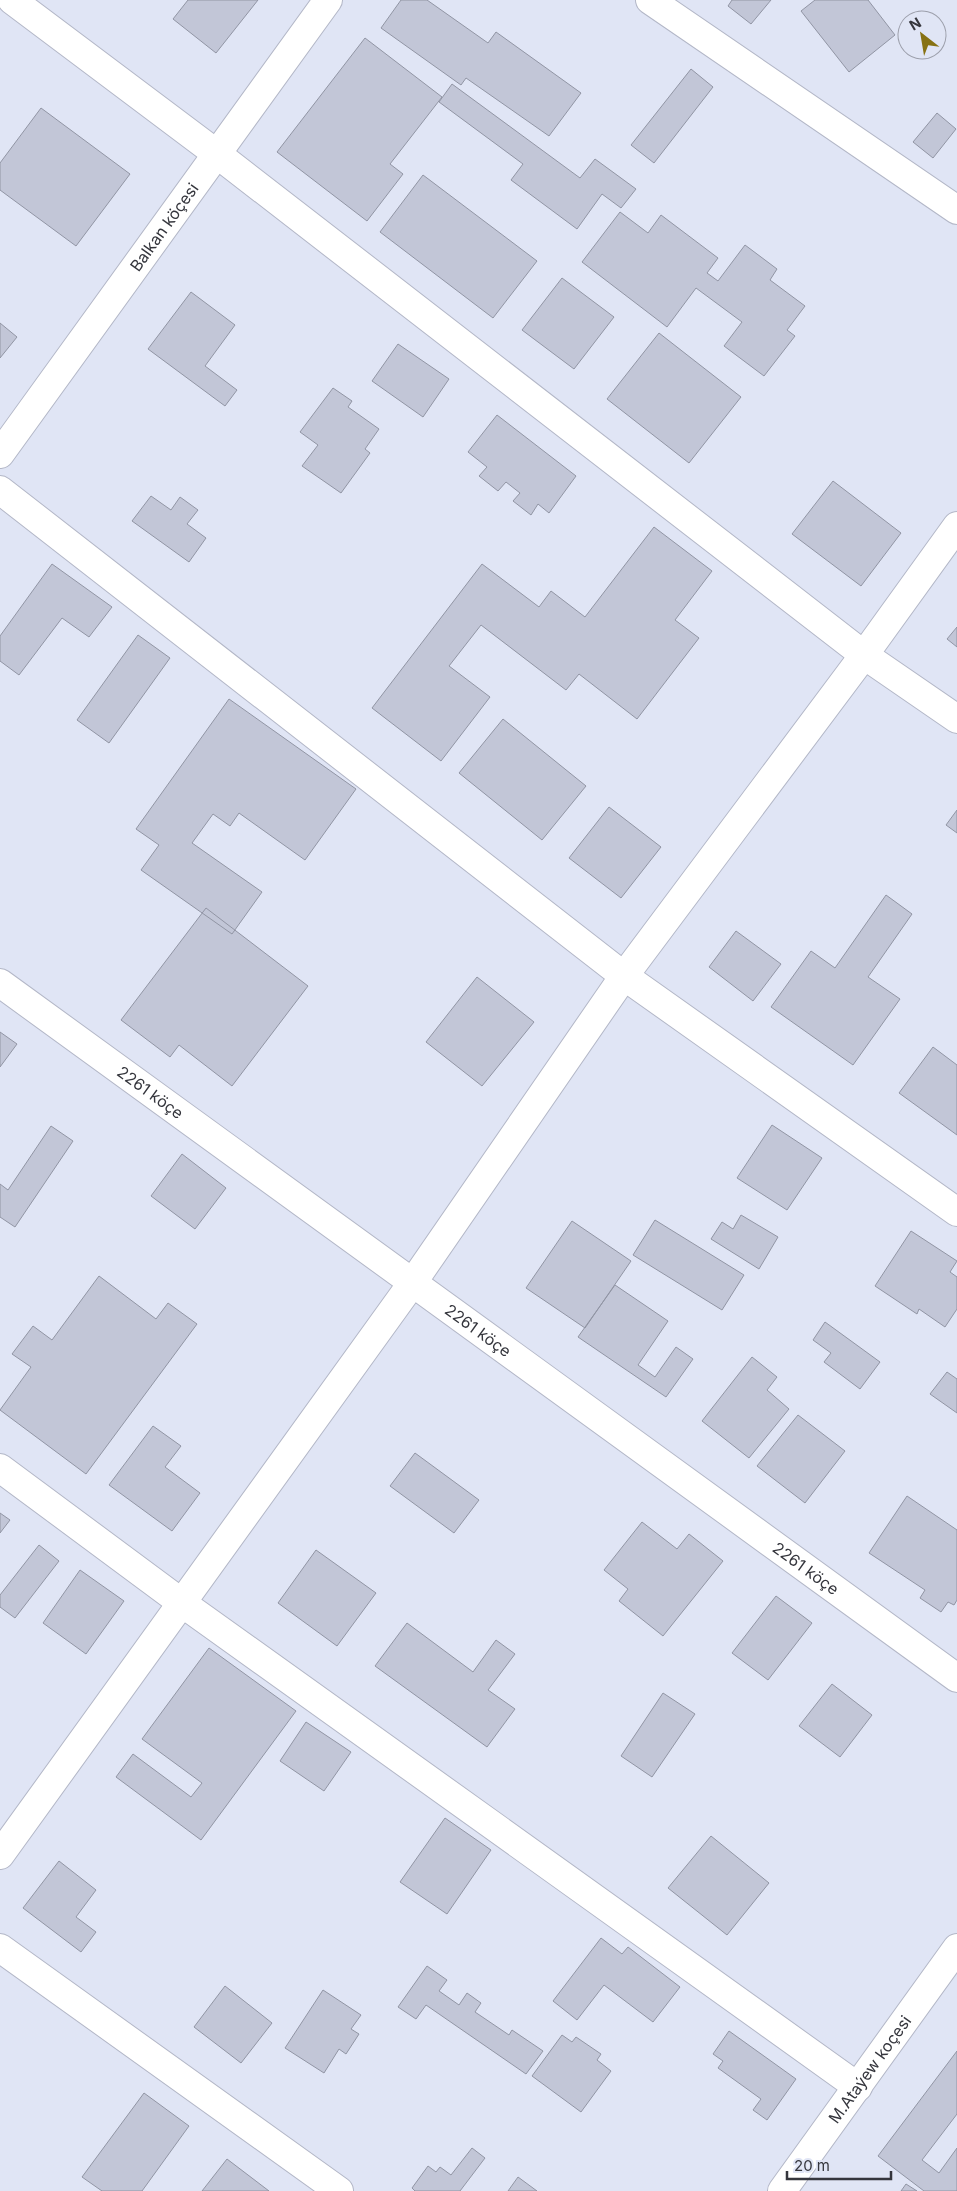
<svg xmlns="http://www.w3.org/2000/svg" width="957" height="2191" font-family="Inter,sans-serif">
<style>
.building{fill:#c2c6d7;stroke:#9195a4}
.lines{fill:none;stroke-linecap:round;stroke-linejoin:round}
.minor-casing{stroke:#b3b7c7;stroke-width:30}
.minor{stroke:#fff;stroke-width:28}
.labels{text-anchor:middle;stroke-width:4.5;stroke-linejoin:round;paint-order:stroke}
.street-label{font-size:16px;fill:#35363d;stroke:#e0e5f5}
</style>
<rect width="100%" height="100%" fill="#e0e5f5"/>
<path class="building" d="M188,0H258L216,53L173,19Z
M401,0H427L488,43L496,32L581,93L549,136L466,78L461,85L381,28Z
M732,0H771L751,24L728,6Z
M815,0H868L895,35L849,72L801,11Z
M365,38L442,97L390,164L403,174L367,221L277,152Z
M691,69L713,87L654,163L631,145Z
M452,84L580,178L595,159L636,189L621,208L602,194L577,229L511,180L523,164L439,102Z
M41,108L130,174L76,246L0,190V163Z
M937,113L956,129L933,158L913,142Z
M423,175L537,261L493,318L380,232Z
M620,212L648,233L661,215L718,258L707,273L718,281L745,245L777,269L770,280L805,306L787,330L795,336L764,376L724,346L742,322L696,288L667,327L582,262Z
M562,278L614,317L574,369L522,330Z
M191,292L235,325L205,366L237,390L225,406L148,349Z
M0,323L17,337L0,358Z
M659,333L741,397L689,463L607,399Z
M398,344L449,379L423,417L372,381Z
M333,388L352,401L348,407L379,429L365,449L370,453L341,493L302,466L318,445L300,432Z
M497,415L576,476L549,513L538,504L531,515L513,501L520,493L506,482L498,491L479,476L487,467L468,452Z
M833,481L901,533L861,586L792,534Z
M151,496L171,510L180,497L198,510L187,524L206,538L189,562L132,521Z
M654,527L712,571L675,620L699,638L637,719L579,674L566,690L481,625L449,666L490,697L441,761L372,708L482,564L539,607L551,591L585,617Z
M52,564L112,607L89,637L62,618L19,675L0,661V636Z
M957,627V647L947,639Z
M138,635L170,658L109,743L77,720Z
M229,699L356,789L305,860L239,813L230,826L213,814L192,843L262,892L232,934L141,870L159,845L136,829Z
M503,719L586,786L542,840L459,773Z
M609,807L661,847L621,898L569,858Z
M957,810V833L946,825Z
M886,895L912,914L868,977L900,999L853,1065L771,1007L811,951L835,968Z
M206,908L308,986L232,1086L179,1045L170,1057L121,1020Z
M736,931L781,964L753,1001L709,967Z
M477,977L534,1022L482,1086L426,1042Z
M0,1032L17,1044L0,1067Z
M933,1047L957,1065V1135L899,1093Z
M772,1125L822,1158L787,1210L737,1178Z
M51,1126L73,1141L15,1227L0,1217V1184L8,1190Z
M182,1154L226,1188L195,1229L151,1196Z
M741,1215L778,1237L759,1269L711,1239L722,1222L733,1229Z
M655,1220L744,1275L722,1310L633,1255Z
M572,1221L631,1261L585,1328L526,1288Z
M911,1231L957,1261L950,1272L957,1277V1309L945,1327L919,1309L917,1314L875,1286Z
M99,1276L156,1319L168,1303L197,1324L86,1474L0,1410L31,1367L12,1354L33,1326L52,1340Z
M615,1285L668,1321L638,1365L655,1377L676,1347L693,1359L666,1397L578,1337Z
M825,1322L880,1362L860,1389L824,1362L831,1353L813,1340Z
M752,1357L777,1377L767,1390L789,1409L749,1458L702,1421Z
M947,1372L957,1379V1413L930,1394Z
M798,1415L845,1451L805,1503L757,1466Z
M153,1426L181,1446L165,1467L200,1493L172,1531L109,1485Z
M415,1453L479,1500L454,1533L390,1486Z
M907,1496L957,1530V1600L954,1605L948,1602L941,1612L920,1598L925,1590L869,1553Z
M0,1513L10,1520L0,1533Z
M642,1522L677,1549L689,1534L723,1561L663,1636L619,1601L628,1589L604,1570Z
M39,1545L59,1561L15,1618L0,1607V1595Z
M316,1550L376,1593L337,1646L278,1603Z
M80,1570L124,1601L86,1654L43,1623Z
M776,1596L812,1623L768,1680L732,1653Z
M407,1623L473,1672L496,1640L515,1654L488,1690L515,1709L487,1747L375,1666Z
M209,1648L296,1711L201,1840L116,1777L133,1754L191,1797L202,1783L142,1739Z
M832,1684L872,1715L840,1757L799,1726Z
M663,1693L695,1714L652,1777L621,1756Z
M306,1722L351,1752L324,1791L280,1761Z
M445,1818L491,1850L447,1914L400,1882Z
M711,1836L769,1883L727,1935L668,1888Z
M59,1861L96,1890L76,1917L96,1932L81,1952L23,1908Z
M601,1938L622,1954L628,1947L680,1987L653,2022L604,1985L577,2020L553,2001Z
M427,1966L447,1980L439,1991L459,2005L467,1993L481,2003L475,2012L509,2035L512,2030L543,2051L526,2074L426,2005L416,2019L398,2007Z
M225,1986L272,2023L241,2063L194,2027Z
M323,1990L361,2015L351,2029L359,2034L346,2054L339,2049L324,2073L285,2048Z
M729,2031L796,2079L767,2120L753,2110L761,2099L718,2068L723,2061L713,2054Z
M562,2035L572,2042L576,2037L601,2054L597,2060L611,2071L581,2112L532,2076Z
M957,2051V2114L922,2160L939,2173L957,2148V2191H924L878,2156Z
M144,2093L189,2126L142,2191H102L82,2177Z
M472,2148L485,2158L460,2191H415L412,2188L428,2166L436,2172L440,2167L451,2175Z
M227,2159L269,2191H202Z
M518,2177L537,2191H508Z
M906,2184L917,2191H901Z"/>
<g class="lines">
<defs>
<g id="minor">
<path d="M12,0L217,154L864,655L957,719"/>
<path d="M650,0L957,210"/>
<path id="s1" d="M0,454L328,0"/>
<path d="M0,490L624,976L957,1212"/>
<path id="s2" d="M0,983L957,1678"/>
<path d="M0,1468L182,1603L858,2087"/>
<path d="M0,1855L413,1282L624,976L864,655L957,526"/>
<path d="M0,1948L339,2191"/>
<path id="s3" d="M782,2191L957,1948"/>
</g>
</defs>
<use href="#minor" class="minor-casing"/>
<use href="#minor" class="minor"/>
</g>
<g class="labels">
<g class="street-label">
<text dy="6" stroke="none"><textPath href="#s1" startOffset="280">Balkan köçesi</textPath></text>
<text dy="6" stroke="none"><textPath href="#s2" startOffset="186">2261 köçe</textPath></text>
<text dy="6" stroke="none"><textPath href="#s2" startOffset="591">2261 köçe</textPath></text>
<text dy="6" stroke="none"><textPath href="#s2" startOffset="996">2261 köçe</textPath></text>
<text dy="6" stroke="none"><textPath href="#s3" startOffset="150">M.Ataýew koçesi</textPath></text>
</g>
</g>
<g transform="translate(922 35) rotate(329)"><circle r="24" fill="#e0e5f5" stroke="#9c9fab"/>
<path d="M0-4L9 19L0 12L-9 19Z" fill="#877213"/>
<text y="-8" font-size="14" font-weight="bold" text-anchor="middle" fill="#35363d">N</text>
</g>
<path d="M787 2171v8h104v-8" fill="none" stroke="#35363d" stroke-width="2.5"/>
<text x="794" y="2171" font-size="15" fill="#35363d" stroke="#e0e5f5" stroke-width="4" paint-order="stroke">20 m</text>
</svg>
